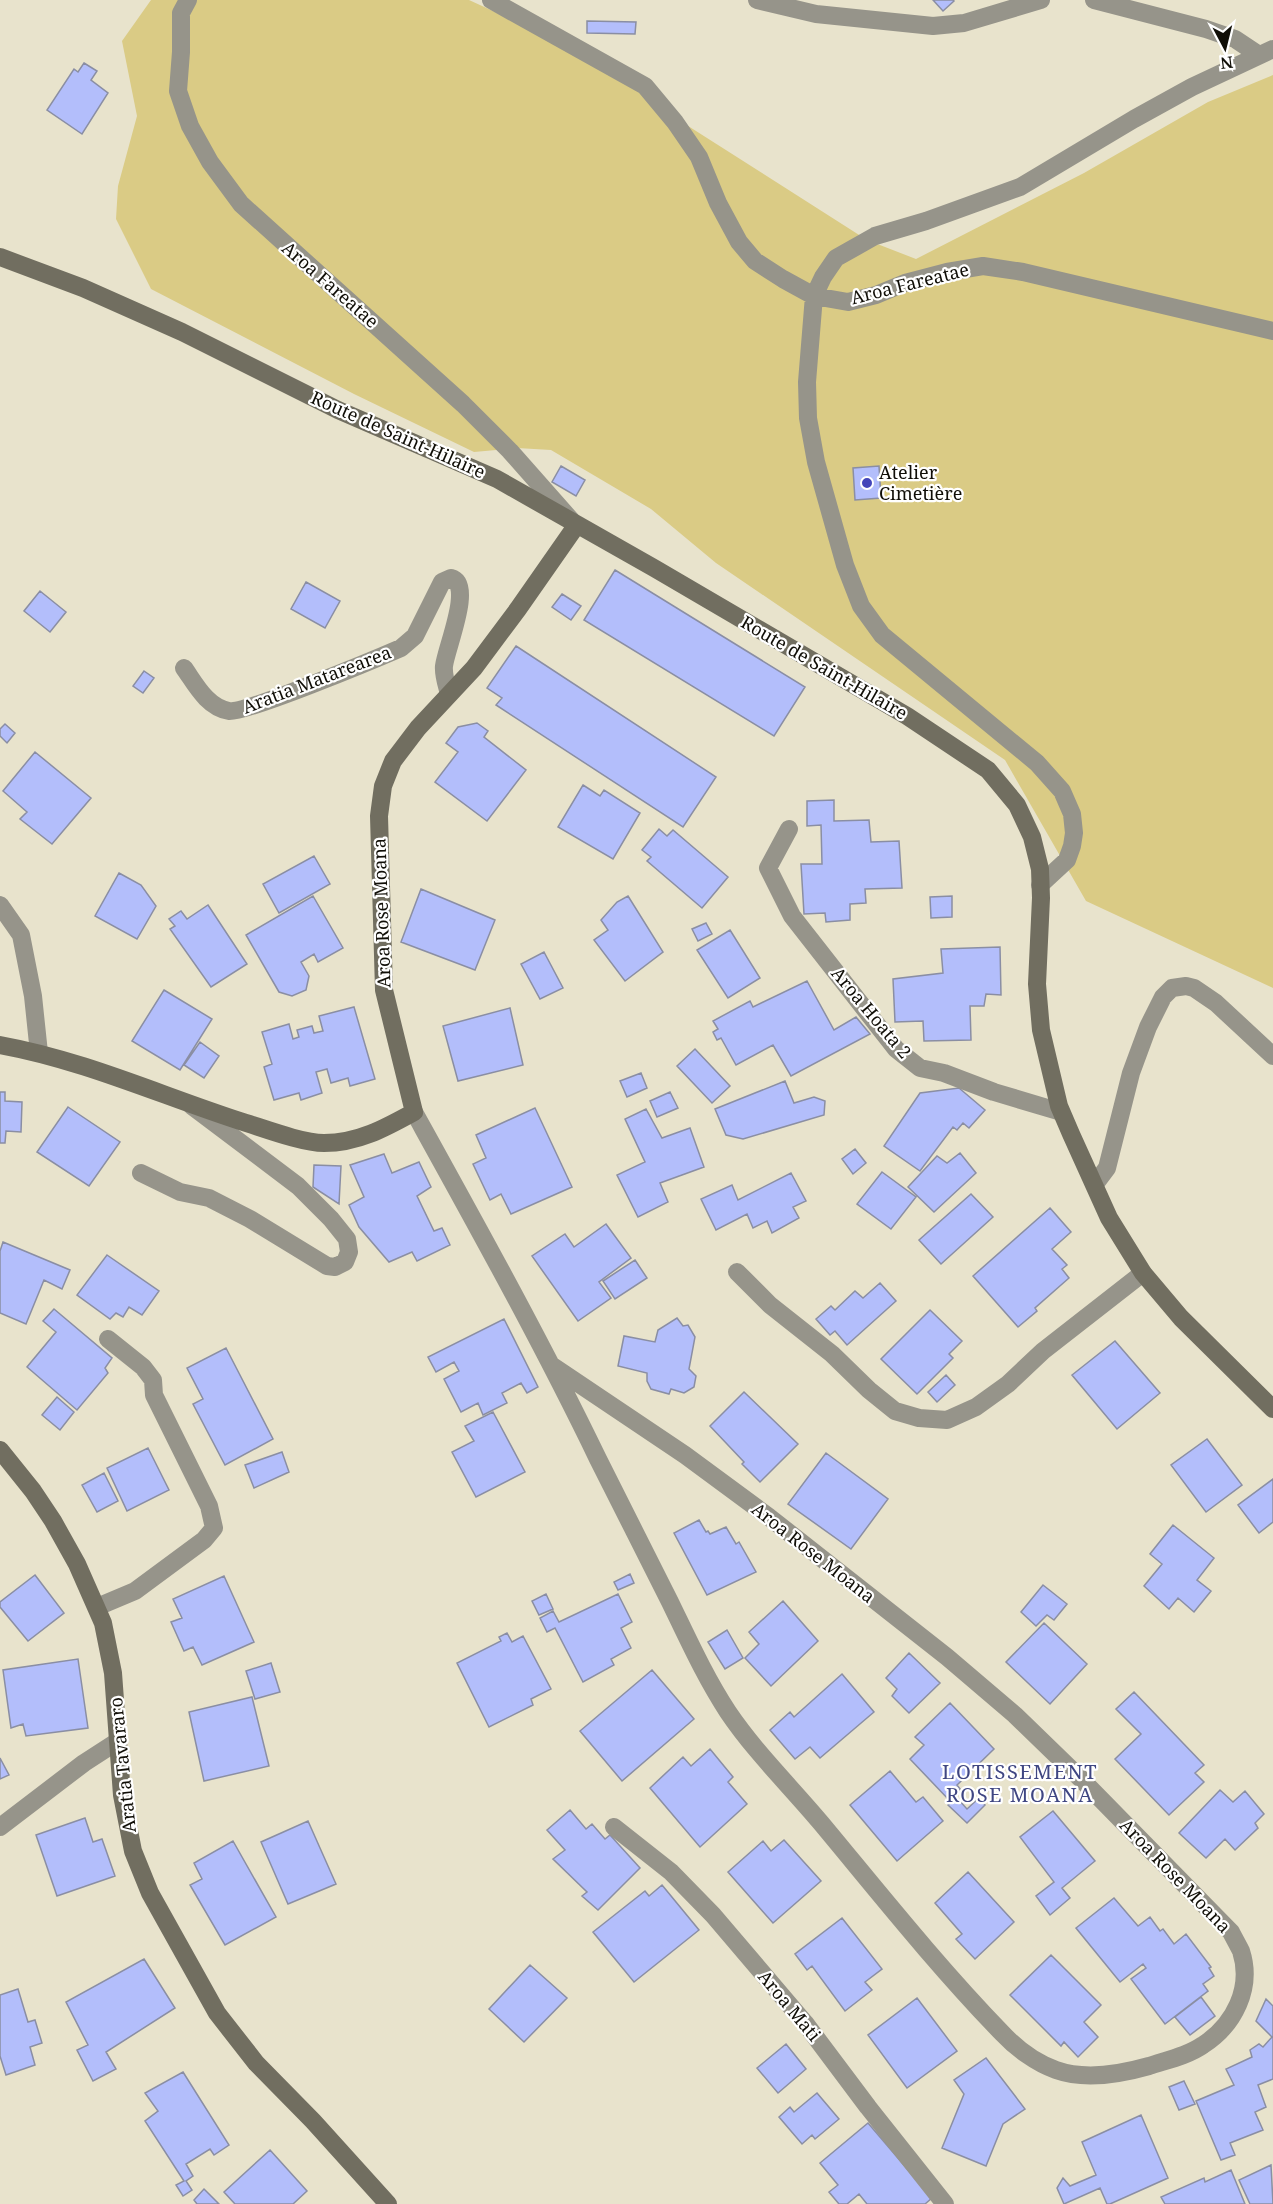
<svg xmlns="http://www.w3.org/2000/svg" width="1273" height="2204" font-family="'Noto Serif',serif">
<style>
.green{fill:#dacb85}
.building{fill:#b3befb;stroke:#8a8ea3;stroke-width:1.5}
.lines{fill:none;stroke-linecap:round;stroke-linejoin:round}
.street{stroke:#96948a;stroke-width:18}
.secondary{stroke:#716e60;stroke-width:18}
.poi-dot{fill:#4345ba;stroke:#fff;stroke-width:2}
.labels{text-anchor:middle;stroke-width:4.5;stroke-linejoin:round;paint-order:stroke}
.street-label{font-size:18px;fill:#100e07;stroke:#fff}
.poi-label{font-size:18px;fill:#100e07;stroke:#fff;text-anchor:start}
.neighbourhood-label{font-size:20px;letter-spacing:1.5px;fill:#3f4682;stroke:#fff}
</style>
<rect width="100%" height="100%" fill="#e8e3cc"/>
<path class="green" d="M151,0H469L579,50L685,124L867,240L916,259L1084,173L1208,102L1273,75V988L1086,901L1005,760L716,563L651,509L551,450L517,448L474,452L354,394L151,289L116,219L118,186L137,116L122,41Z"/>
<path class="building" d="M933,0H953L954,1L943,11Z
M587,21L636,22L635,34L587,33Z
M84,63L97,71L91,80L108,93L82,134L47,110L74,69L78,72Z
M561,466L585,480L576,496L552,482Z
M879,466L881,498L855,500L853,468Z
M615,570L805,687L774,736L584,620Z
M306,582L340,601L325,628L291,609Z
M40,591L66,612L50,632L24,611Z
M562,594L581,606L571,620L552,607Z
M516,646L716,777L683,827L496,705L502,698L487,688Z
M144,671L154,678L143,693L133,686Z
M477,723L488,731L484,737L526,770L487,821L435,782L458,752L446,743L458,727Z
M5,724L15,733L7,743L0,736V729Z
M35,752L91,798L52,844L20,819L27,812L3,791Z
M583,785L600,796L604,790L640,813L613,859L558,827Z
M834,800V821L869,820L871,842L899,841L902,888L865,889L866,903L850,904V920L826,922L825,913L804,914L801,864H822L821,825L807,826V801Z
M659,829L667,836L673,830L728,877L702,908L647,861L651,857L642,850Z
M314,856L330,884L279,913L263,884Z
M119,873L141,885L156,906L137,939L95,916Z
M421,889L495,920L475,970L401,942Z
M313,896L343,948L318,962L314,954L301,962L309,976L306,990L292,996L279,992L246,935Z
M628,896L663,952L625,981L594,940L608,930L601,920L617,902Z
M952,896V917L931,918L930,897Z
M208,905L247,964L211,987L170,929L175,926L169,919L181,911L187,919Z
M706,923L712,934L698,941L692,929Z
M730,930L760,978L728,998L697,950Z
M1000,947L1001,995L986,994L984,1006H970L971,1040L924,1041L923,1021L895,1022L893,979L943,973L941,949Z
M544,952L563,988L540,999L521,964Z
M807,981L834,1030L856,1017L870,1034L791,1076L773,1045L736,1065L721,1038L717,1040L713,1032L718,1029L713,1021L750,1001L753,1007Z
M164,990L212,1019L180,1070L132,1041Z
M354,1007L375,1079L350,1086L348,1078L331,1083L327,1069L316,1072L322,1093L301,1100L299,1093L274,1100L264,1067L272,1064L262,1032L289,1024L293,1039L299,1037L297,1030L312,1026L314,1033L323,1031L319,1016Z
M510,1008L523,1065L458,1081L443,1026Z
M200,1042L219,1056L204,1078L184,1065Z
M695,1049L730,1086L712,1103L677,1066Z
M641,1073L647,1088L627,1097L620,1081Z
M785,1081L794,1103L814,1097L825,1101L824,1115L743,1139L726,1135L715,1109Z
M959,1088L985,1110L969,1128L963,1123L957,1130L953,1127L920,1171L884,1146L920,1093Z
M0,1092H5V1101L22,1102L21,1132L6,1131L5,1143H0Z
M670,1092L678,1108L657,1117L650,1101Z
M68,1107L120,1142L89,1186L37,1152Z
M535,1108L572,1187L511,1214L501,1194L490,1200L473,1164L486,1158L476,1135Z
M646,1109L662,1138L690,1128L704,1167L660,1183L668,1202L638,1217L617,1175L645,1162L625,1119Z
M855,1149L866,1163L853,1174L842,1159Z
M960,1153L976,1173L934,1212L908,1187L937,1156L947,1163Z
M384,1154L392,1173L419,1162L431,1187L417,1196L434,1231L442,1228L450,1245L417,1261L412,1252L389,1262L359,1227L349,1205L364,1197L350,1165Z
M314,1165L341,1166L339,1204L313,1187Z
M882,1172L916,1197L891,1229L857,1204Z
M791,1173L806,1201L793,1207L799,1218L772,1233L767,1221L753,1228L747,1214L716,1230L701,1199L732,1185L738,1200Z
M971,1194L993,1217L941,1264L919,1240Z
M1050,1208L1071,1232L1052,1249L1067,1265L1062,1269L1069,1278L1035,1308L1037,1311L1018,1327L973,1276Z
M606,1224L631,1258L599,1282L611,1298L578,1321L532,1256L565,1234L574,1247Z
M3,1242L70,1270L62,1289L44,1280L26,1324L0,1313V1251Z
M107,1255L159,1291L142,1315L129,1307L123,1317L116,1313L110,1319L77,1295Z
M635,1260L647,1278L615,1299L603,1281Z
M880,1283L896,1301L847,1345L835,1331L830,1335L816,1319L831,1306L835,1310L855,1291L863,1298Z
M54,1309L112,1358L105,1368L108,1373L77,1410L27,1367L56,1332L43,1321Z
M930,1310L962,1341L949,1354L953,1358L917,1394L881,1359Z
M677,1318L683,1326L688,1325L695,1337L689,1369L696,1376L694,1387L684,1393L671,1389L669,1394L651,1389L647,1381V1373L618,1366L624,1336L655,1342L658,1330Z
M504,1319L538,1387L527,1393L521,1383L502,1393L507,1403L483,1415L478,1403L461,1412L444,1379L459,1371L454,1362L436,1372L428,1357Z
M1115,1341L1160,1393L1117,1429L1072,1375Z
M226,1348L273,1439L225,1465L193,1404L203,1399L187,1368Z
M946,1375L955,1385L937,1402L928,1392Z
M744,1392L798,1444L760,1482L742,1464L744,1462L710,1426Z
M57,1397L74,1412L60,1430L42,1415Z
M493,1412L525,1472L476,1497L452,1452L474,1441L465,1426Z
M1207,1439L1242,1485L1206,1512L1171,1465Z
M148,1448L169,1490L127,1511L107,1468Z
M282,1452L289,1472L254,1488L245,1465Z
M826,1453L888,1499L851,1549L788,1504Z
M104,1473L118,1501L97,1512L82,1485Z
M1273,1479V1522L1259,1533L1238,1505Z
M699,1520L706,1532L708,1531L710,1534L726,1527L736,1544L739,1542L756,1572L707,1595L674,1533Z
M1173,1525L1214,1558L1197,1580L1211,1591L1194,1612L1178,1598L1169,1609L1144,1586L1162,1564L1150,1554Z
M630,1574L634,1583L618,1590L614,1582Z
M35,1575L64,1613L28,1641L0,1607V1602Z
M224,1576L254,1642L202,1665L193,1647L184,1651L171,1622L182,1618L173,1599Z
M1043,1585L1067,1604L1054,1620L1047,1615L1036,1626L1021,1612Z
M546,1594L553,1609L539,1615L532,1601Z
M618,1594L632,1622L621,1628L631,1648L611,1659L614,1665L583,1682L555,1628L547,1632L540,1618L553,1611L559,1622Z
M783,1601L818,1641L771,1686L745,1658L759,1644L749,1632Z
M1044,1623L1087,1664L1050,1704L1006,1662Z
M727,1630L743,1658L725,1669L708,1642Z
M507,1633L512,1642L523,1636L551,1689L531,1699L533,1705L489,1727L457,1663L501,1641L499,1637Z
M909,1653L940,1683L909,1713L892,1696L897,1689L886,1678Z
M78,1659L88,1728L26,1736L23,1724L11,1728L3,1670Z
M271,1663L280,1692L255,1699L246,1671Z
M652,1670L694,1719L622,1781L580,1731Z
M842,1674L874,1712L820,1758L810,1747L795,1759L770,1730L790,1712L794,1717Z
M1134,1692L1204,1765L1195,1773L1204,1782L1169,1815L1115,1759L1141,1734L1116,1709Z
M252,1697L269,1766L204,1781L189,1712Z
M950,1703L994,1749L957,1785L960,1789L949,1800L910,1759L924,1745L915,1737Z
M710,1749L733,1777L728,1782L747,1804L700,1847L650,1788L683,1757L691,1766Z
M0,1758L9,1775L0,1779Z
M890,1771L916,1802L923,1797L943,1821L897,1861L850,1805Z
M1220,1790L1233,1802L1245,1791L1264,1814L1255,1823L1258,1828L1235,1850L1225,1839L1206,1858L1179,1833Z
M979,1798L985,1805L967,1823L948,1805L953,1800L955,1802L958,1799L967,1809Z
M570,1810L586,1829L592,1824L605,1839L610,1835L640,1868L598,1910L582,1896L587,1892L553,1859L565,1850L547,1830Z
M1053,1811L1095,1861L1062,1888L1070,1898L1050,1915L1036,1896L1054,1882L1020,1837Z
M85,1818L93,1842L102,1839L115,1876L57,1896L36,1835Z
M308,1821L336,1884L288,1904L261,1842Z
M784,1840L821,1881L773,1923L728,1872L763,1841L771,1851Z
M233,1841L276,1917L225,1945L190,1885L202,1879L194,1863Z
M968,1872L1014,1922L975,1959L956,1939L962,1934L935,1903Z
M662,1885L699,1930L634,1982L593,1932L645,1891L649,1896Z
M1114,1898L1138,1926L1150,1917L1160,1931L1163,1929L1174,1944L1186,1934L1211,1967L1209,1968L1214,1976L1203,1984L1208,1991L1165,2024L1131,1979L1146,1968L1143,1964L1120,1982L1076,1928Z
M842,1918L882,1969L865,1982L872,1990L845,2011L812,1966L807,1970L795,1954Z
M1051,1955L1101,2005L1084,2022L1098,2037L1078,2057L1064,2042L1061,2046L1010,1995Z
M144,1959L175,2008L106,2052L116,2069L93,2081L77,2050L88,2045L66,2002Z
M530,1965L567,1998L524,2042L489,2009Z
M18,1989L28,2022L35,2020L42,2043L30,2047L35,2065L6,2075L0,2056V1995Z
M1201,1997L1215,2016L1190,2035L1175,2017Z
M917,1998L957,2051L907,2088L868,2035Z
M1266,1999L1273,2006V2079L1258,2085L1266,2107L1255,2112L1263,2130L1230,2143L1235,2155L1221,2160L1196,2101L1234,2085L1226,2069L1252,2057L1250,2050L1259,2044L1263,2047L1272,2037L1256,2021Z
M786,2044L806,2069L778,2093L757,2068Z
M986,2058L1025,2109L1003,2124L986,2166L942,2148L964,2094L954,2080Z
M183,2072L229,2145L214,2155L210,2149L186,2164L193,2176L186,2181L192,2190L183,2196L176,2185L184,2181L145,2121L158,2111L145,2093Z
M1184,2081L1195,2104L1179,2110L1169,2087Z
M817,2093L839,2119L815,2139L812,2135L802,2144L779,2117L790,2107L794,2112Z
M1141,2115L1168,2178L1110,2204H1107L1100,2188L1064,2204L1057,2188L1063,2178L1070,2186L1096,2175L1082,2142Z
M868,2123L932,2198L925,2204H867L859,2194L847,2204H839L829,2192L838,2185L820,2163Z
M270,2150L307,2191L293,2204H235L224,2192Z
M1271,2165L1273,2204H1250L1239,2180Z
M1231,2170L1245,2204H1165L1161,2197L1204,2178L1205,2182Z
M204,2189L219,2204H197L194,2200Z"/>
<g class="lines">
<path class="street" d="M188,0L181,13V52L178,91L190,126L210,162L241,204L463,404L510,451L571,520
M491,0L645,86L675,122L699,157L718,203L739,242L755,261L783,279L814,296L848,302L876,295L905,283L947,272L983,266L1023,272L1273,331
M757,0L816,14L933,26L964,23L1041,0
M1094,0L1206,29L1235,39L1259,55
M184,668C196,685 207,707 229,711C244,714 378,658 401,648L415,636L442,582L451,578C474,584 446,648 444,666C443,675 447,686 449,694
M789,829L768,868L792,916L896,1049L920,1068L944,1073L994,1092L1061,1112
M1040,885L1067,860L1072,846L1074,833L1072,814L1062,791L1037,763L882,635L861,606L845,565L816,462L808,418L807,382L814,296L823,277L836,258L875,236L926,221L1020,187L1134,119L1192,87L1273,49
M0,905L21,935L33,996L39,1053
M414,1112C477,1226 541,1341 598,1459C622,1507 646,1554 670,1602C688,1639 705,1677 728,1712C755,1752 790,1786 821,1823C880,1894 938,1967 1002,2033C1016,2048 1036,2063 1056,2070C1084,2080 1121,2074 1149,2066C1167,2060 1187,2056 1203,2045C1234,2025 1253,1988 1241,1951C1238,1945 1234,1938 1231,1932L1080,1778L1015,1715L947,1657L769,1517L685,1455L551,1365
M141,1173L180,1192L209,1198L250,1219L327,1266L335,1267L345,1262L349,1252L347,1239L331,1219L298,1186L192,1106
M1095,1184L1107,1168L1131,1073L1148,1027L1163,997L1172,988L1186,986L1194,988L1216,1003L1273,1056
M737,1272L770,1305L832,1354L869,1390L895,1411L919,1418L947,1420L976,1407L1008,1384L1043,1351L1143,1273
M97,1607L135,1591L204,1540L214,1528L209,1506L154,1395L153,1380L143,1367L108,1339
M0,1827L84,1763L118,1741
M614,1827L671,1872L713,1915L805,2023L868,2107L945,2204"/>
<path class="secondary" d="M0,257L83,288L182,332L338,410L497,479L654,568L907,716L988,770L1017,805L1032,837L1040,869L1041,898L1037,984L1041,1030L1059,1106L1071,1134L1109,1218L1143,1273L1181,1318L1273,1409
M0,1045C83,1060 160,1095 240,1121C263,1128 302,1143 324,1143C358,1143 385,1128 414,1112L384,990L379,816L383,786L393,761L418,728L474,668L518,609L576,526
M0,1450L33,1491L53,1521L77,1564L103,1623L113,1673L122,1795L133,1851L150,1893L217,2013L256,2063L313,2121L388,2204"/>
</g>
<circle class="poi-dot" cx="867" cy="483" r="6"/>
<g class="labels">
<g class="street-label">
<text transform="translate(910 284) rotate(-14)" y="6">Aroa Fareatae</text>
<text transform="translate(330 285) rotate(41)" y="6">Aroa Fareatae</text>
<text transform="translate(398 435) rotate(24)" y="6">Route de Saint-Hilaire</text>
<text transform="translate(824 668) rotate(30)" y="6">Route de Saint-Hilaire</text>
<text transform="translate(317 680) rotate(-21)" y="6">Aratia Matarearea</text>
<text transform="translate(382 913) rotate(-92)" y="6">Aroa Rose Moana</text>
<text transform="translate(871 1013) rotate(50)" y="6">Aroa Hoata 2</text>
<text transform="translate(813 1553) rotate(38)" y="6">Aroa Rose Moana</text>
<text transform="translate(123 1765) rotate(-96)" y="6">Aratia Tavararo</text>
<text transform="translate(1175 1876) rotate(46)" y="6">Aroa Rose Moana</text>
<text transform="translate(789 2006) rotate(50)" y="6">Aroa Mati</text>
</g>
<g class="poi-label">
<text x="879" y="479">Atelier<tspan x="879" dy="21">Cimetière</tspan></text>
</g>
<g class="neighbourhood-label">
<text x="1020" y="1779">LOTISSEMENT<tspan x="1020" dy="23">ROSE MOANA</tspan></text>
</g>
</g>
<g transform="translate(1225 48) rotate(173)" stroke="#ffffff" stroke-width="4.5" paint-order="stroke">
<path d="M0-4.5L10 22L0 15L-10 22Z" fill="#100e07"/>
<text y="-9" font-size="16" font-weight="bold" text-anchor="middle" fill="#100e07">N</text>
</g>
</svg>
